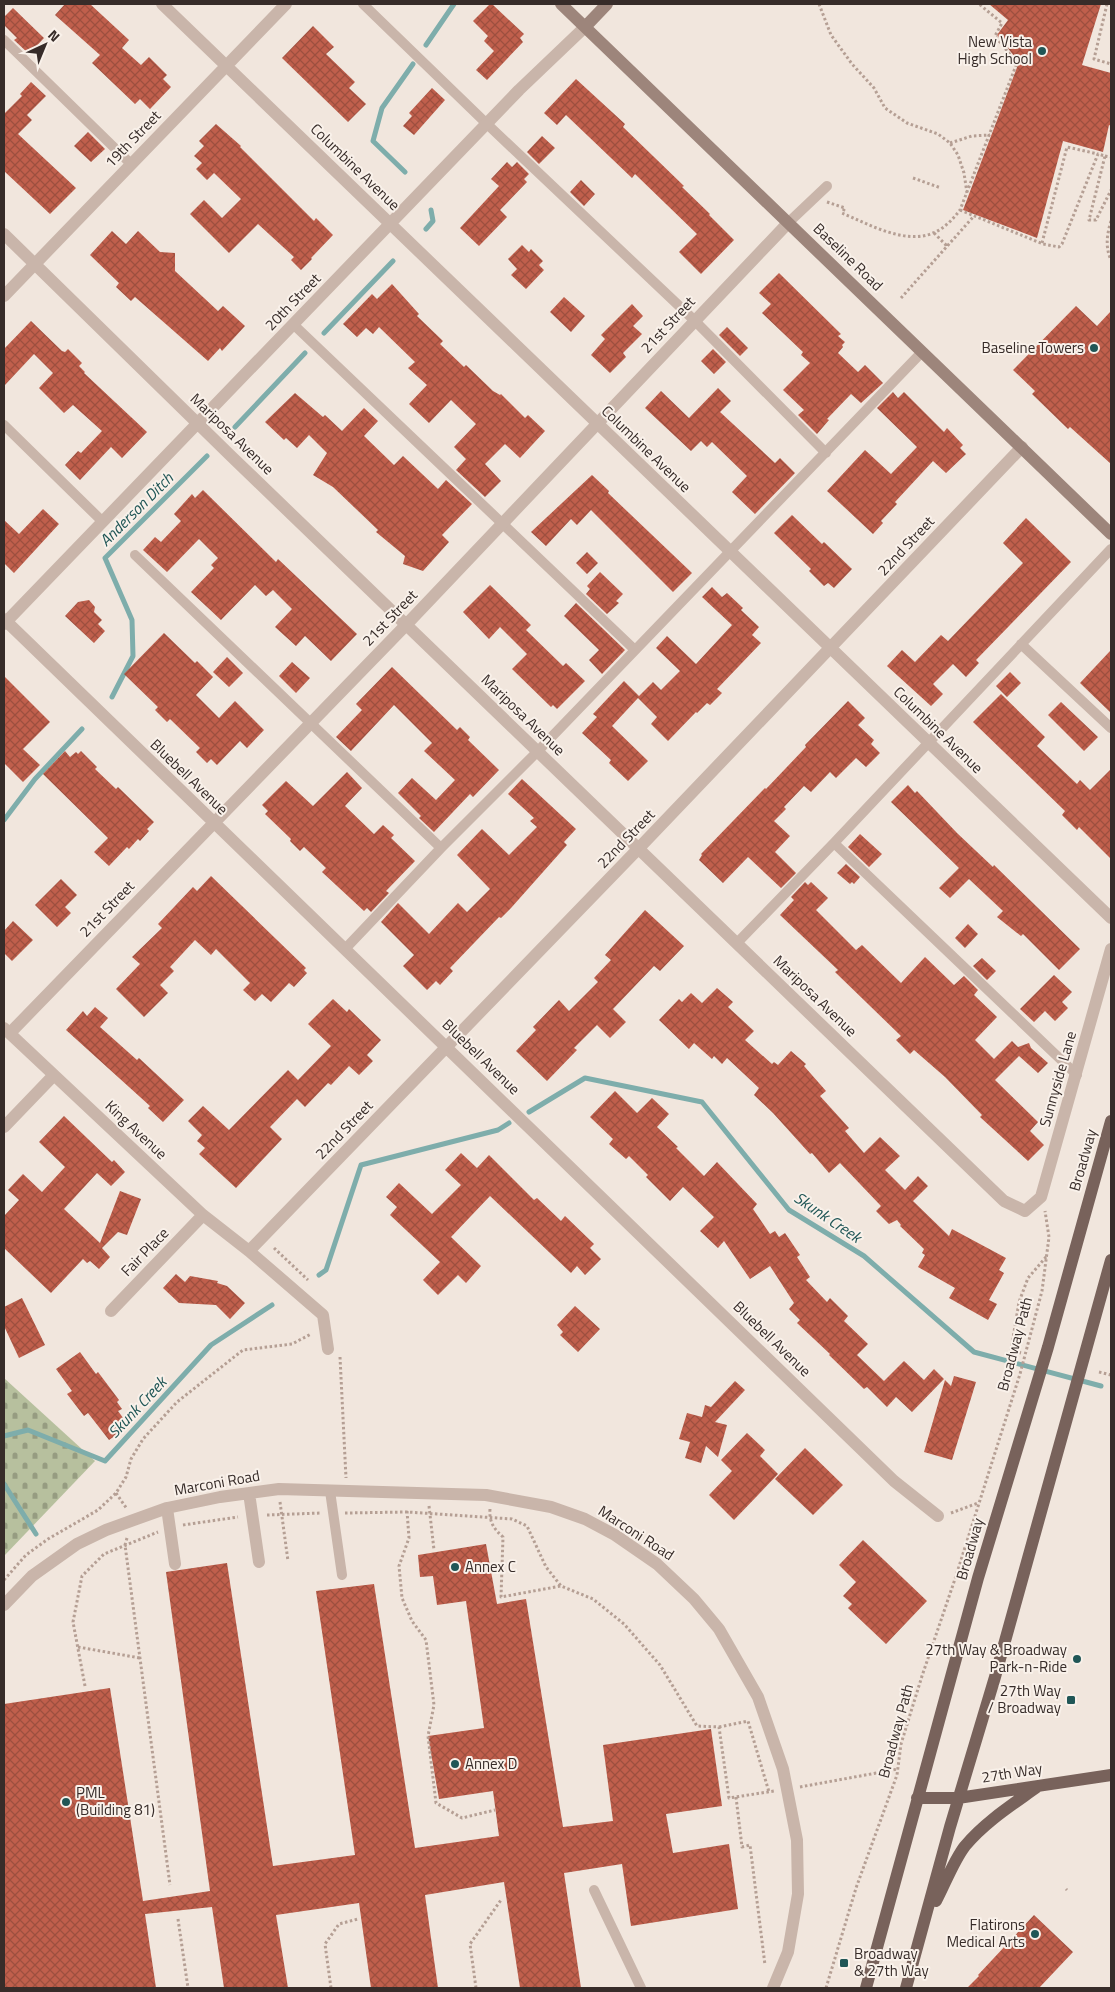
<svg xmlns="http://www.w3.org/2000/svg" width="1115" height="1992" font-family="'Titillium Web',sans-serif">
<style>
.cemetery{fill:url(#cemetery-stones)}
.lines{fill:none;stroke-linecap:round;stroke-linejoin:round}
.stream{stroke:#7eadab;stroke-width:5}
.building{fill:url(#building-cross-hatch)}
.path{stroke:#b59f94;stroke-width:3;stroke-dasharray:2.5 2.5;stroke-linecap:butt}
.lane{stroke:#c9b5aa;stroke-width:10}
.street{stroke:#c9b5aa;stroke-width:12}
.secondary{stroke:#9d857b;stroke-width:12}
.primary{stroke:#78625b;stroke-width:12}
.poi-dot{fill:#205656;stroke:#f9f1ea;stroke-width:2}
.labels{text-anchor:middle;stroke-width:4;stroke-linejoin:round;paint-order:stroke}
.poi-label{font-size:15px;fill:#372c29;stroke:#f9f1ea;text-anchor:end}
.street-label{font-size:15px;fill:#372c29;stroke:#f9f1ea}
.water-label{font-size:16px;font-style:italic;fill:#205656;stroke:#f9f1ea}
</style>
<defs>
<pattern id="cemetery-stones" width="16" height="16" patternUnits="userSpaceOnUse" patternTransform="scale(1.25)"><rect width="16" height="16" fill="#b7c09e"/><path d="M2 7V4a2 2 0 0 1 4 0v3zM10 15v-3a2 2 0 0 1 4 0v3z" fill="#969c81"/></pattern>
<pattern id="building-cross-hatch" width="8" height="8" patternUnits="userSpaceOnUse" patternTransform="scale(1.25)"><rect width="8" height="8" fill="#c05f4c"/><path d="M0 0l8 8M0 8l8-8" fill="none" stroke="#9d4f3f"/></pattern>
</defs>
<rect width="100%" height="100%" fill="#f1e6dd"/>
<path class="cemetery" d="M4,1378L95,1461L4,1556Z"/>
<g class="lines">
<path class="stream" d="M426,45L454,4
M405,172L373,141L382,108L413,64
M426,229L433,221L431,210
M324,333L393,261
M235,427L305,353
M112,697L133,656L132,620L105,558L207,456
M4,820L35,779L82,729
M529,1112L585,1078L702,1102L789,1210L864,1256L974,1352L1101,1386
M319,1275L326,1270L361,1165L498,1130L509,1123
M4,1436L28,1430L105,1461L211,1345L272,1305
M4,1484L36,1534"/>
</g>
<path class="building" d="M65,4H90L129,40L122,48L141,65L149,57L167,75L163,79L171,87L150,109L140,99L135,104L92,63L100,55L55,15Z
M490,4H492L524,34L520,38L523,42L487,80L476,70L494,51L484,41L488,36L473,21Z
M989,4H1101L1082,65L1111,73V126L1109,125L1103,152L1063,141L1037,238L963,210L1019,62L997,35L1008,20Z
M13,8L44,38L29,54L14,40L17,38L4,25V17Z
M313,26L334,47L326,54L355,82L349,88L366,104L348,122L282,58Z
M576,79L625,124L623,127L684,186L682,187L710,214L709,215L734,240L701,274L679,252L697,234L635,174L632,178L566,115L557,125L544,113Z
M31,82L46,96L27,115L32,120L18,134L76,188L50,214L4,171V114L22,96L20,94Z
M432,88L445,100L414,135L403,126L412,116L409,113Z
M216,124L241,146L240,147L314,221L316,218L333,235L311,258L312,259L301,270L291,260L294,257L258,224L229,253L190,214L204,200L222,218L241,199L214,173L207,180L196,169L202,163L194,156L204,146L199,141Z
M88,132L105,149L91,162L74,146Z
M542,136L555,148L539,164L527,152Z
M507,162L512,167L517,162L529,174L524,179L527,182L500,210L507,217L479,246L460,228L499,186L491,179Z
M581,180L595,194L584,206L570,192Z
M112,231L126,244L138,231L160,252L175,253V271L218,311L223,306L245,326L222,351L220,348L208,361L135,297L131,301L116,287L119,283L90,255Z
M522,245L529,252L531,249L543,261L539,265L544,270L526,289L511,275L517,269L508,259Z
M779,273L841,334L838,336L845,342L842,345L843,347L838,353L858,372L865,365L883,383L861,403L851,394L827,419L829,420L817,434L798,415L804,410L783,390L810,363L801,355L803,352L762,313L771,304L759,293Z
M392,284L419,314L417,316L443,341L440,344L464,367L466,365L493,391L500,395L501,394L525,418L528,415L545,431L520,458L505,444L485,464L501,481L485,497L456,470L466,459L454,447L476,424L451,400L429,423L409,404L427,385L408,368L415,362L379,327L373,334L366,328L357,337L343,324L372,294L377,299Z
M564,297L585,316L571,332L550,312Z
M632,304L643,316L633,326L642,334L623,353L626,357L610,373L591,355L605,339L601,335Z
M1076,306L1097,326L1111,311V464L1070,427L1068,429L1032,394L1035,391L1013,370Z
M31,321L62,351L65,352L68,349L82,363L79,366L85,372L84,373L147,432L122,458L111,447L80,480L65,465L78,451L81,453L102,431L73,405L64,413L39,388L53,373L34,354L4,386V349Z
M727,327L748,348L740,356L719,335Z
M713,349L726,362L714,374L701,361Z
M718,388L731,401L720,412L775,463L780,458L795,473L755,514L732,492L747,476L712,442L707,447L701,441L691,451L645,408L661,391L689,418Z
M893,392L898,398L904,392L944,432L947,428L963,445L960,448L966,454L946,473L933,461L895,502L897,504L881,521L883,523L873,534L827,491L865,450L891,474L917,447L877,408Z
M295,393L323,417L325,415L342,431L364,408L378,421L364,436L394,465L403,456L438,489L446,480L472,504L442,535L449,542L423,571L403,564L405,556L376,532L378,530L333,487L313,475L327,453L309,435L297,448L286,438L284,440L265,422Z
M592,475L609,491L608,493L692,573L673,592L591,510L577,525L571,519L546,546L531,532Z
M203,490L276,562L278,559L357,634L331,661L305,636L296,646L275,627L292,609L273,590L266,596L255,585L221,620L191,592L214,568L211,565L218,558L199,539L167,572L143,550L155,537L161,542L181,521L174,514L192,494L195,498Z
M43,509L59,524L14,573L4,563V520L19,534Z
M792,515L822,544L824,542L852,569L834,588L828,583L824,586L809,571L811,569L774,533Z
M1026,518L1071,562L976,660L979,663L966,677L953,664L933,684L943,694L931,706L887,666L902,650L915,662L941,635L948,641L1023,563L1003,543Z
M587,552L598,563L587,574L576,563Z
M600,572L623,594L616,601L619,603L607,614L586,594L590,589L587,586Z
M490,585L531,625L526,630L563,666L566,663L585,681L557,709L553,705L551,707L512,669L527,654L500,627L489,639L463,612Z
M712,587L722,597L727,593L743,608L741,610L759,627L752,635L761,643L717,689L722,693L710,705L707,703L697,713L696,712L668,741L651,724L657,717L638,698L612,726L648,761L628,781L609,763L611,760L582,733L597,717L593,714L624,681L639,696L653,682L661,690L680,671L656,648L667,636L696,664L732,625L702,597Z
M89,600L95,607L94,612L102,620L98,624L105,631L94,643L65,616L78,602Z
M576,603L625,650L602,674L589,660L599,650L564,616Z
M164,633L195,663L197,661L213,677L196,695L219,718L235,701L264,730L247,748L240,741L217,765L211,759L207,763L196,752L200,748L170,719L167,722L155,710L158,707L124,674Z
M1111,650V713L1080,683Z
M227,657L243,673L229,687L213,672Z
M292,662L310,678L296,693L279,676Z
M392,667L457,730L460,727L470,737L468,740L499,770L473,797L470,794L434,832L419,818L421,816L398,793L412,778L436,800L455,780L424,751L432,743L394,705L351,751L336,737L362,710L356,704Z
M1010,672L1021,683L1007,697L996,686Z
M4,676L50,722L23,749L40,765L23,782L4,763Z
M1001,694L1045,737L1037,746L1077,784L1080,780L1090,790L1111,769V859L1079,827L1077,830L1062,815L1065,811L973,722Z
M848,701L865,718L858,725L874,740L871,744L880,753L866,767L856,758L836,778L830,772L811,792L804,786L784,807L786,809L774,821L790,836L775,852L796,873L781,888L748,857L723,883L699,860L702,855L701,854L765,788L766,789L806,747L805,745Z
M1061,702L1098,737L1084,751L1048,715Z
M65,751L70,757L76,752L78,754L81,751L97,767L95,769L116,789L118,787L154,822L147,829L149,831L140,841L138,839L129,849L127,847L109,866L94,852L108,838L43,774Z
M347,772L362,788L345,806L374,834L383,825L394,835L391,838L415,861L386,891L389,893L371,912L367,908L364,911L322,872L326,868L304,847L300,851L290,841L291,839L265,814L268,811L262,805L286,781L313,806Z
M522,779L576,829L564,842L567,845L511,908L501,918L499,917L450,968L453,971L440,985L436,981L427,990L403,966L414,955L381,922L398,903L429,934L458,903L467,912L490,889L457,855L482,829L509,855L537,827L530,821L534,818L508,794Z
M908,785L915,793L917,791L957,833L993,867L994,865L1080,949L1059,970L1023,934L1021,936L997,917L1003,911L969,879L950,898L939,888L959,868L891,802Z
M860,834L882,854L869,867L848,847Z
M846,864L860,877L854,884L852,882L850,884L837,873Z
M211,876L306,968L304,970L307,973L294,987L289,983L271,1002L262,994L255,1001L243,990L250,983L216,949L211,955L195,940L170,967L174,971L160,985L168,993L144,1017L116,989L140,964L132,957L162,928L158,924L193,887L197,891Z
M61,879L77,895L65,907L71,913L57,927L35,905Z
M805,882L808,885L811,882L828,898L816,910L856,950L862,945L901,983L925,957L954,985L964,976L978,990L974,995L997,1017L975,1040L994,1059L1012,1041L1018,1047L1029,1043L1031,1048L1048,1063L1038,1073L1019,1056L995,1080L1038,1122L1030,1131L1044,1145L1028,1161L980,1117L982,1115L945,1077L914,1050L910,1054L896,1040L901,1036L835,972L838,970L780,915L794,900L791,897Z
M645,910L684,946L660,971L654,966L613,1009L626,1022L610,1038L597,1025L574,1048L577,1050L547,1081L516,1051L536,1030L533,1027L559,1000L569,1011L598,982L594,978L611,960L605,955Z
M13,921L33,940L12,961L4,953V931Z
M968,924L978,934L965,948L955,938Z
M982,958L996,971L987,980L973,966Z
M1054,975L1072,992L1062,1002L1068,1008L1055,1021L1045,1011L1034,1022L1020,1009Z
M717,988L733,1002L728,1007L754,1031L745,1040L772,1064L774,1062L778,1065L791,1051L806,1064L804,1066L826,1091L820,1096L849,1128L845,1131L864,1153L880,1137L900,1156L885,1170L905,1190L918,1176L928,1186L913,1201L949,1236L952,1229L1006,1258L999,1270L1004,1273L989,1300L997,1304L988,1320L949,1298L955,1288L918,1267L925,1255L922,1253L924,1249L900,1226L901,1225L897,1220L889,1224L876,1211L881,1206L840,1163L829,1173L812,1153L810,1154L773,1113L754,1095L759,1088L727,1058L722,1064L714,1056L712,1059L694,1043L689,1049L659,1020L679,999L682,1002L691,993L702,1003Z
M333,999L347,1012L349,1009L381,1040L367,1055L373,1061L359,1075L349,1066L331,1085L328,1083L305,1107L297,1099L270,1127L282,1139L236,1188L199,1154L205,1148L197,1141L202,1135L188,1121L203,1106L229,1130L288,1070L298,1080L331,1046L308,1024Z
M95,1007L108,1018L100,1027L137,1060L139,1058L184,1100L163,1122L148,1108L150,1106L66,1030L83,1011L87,1016Z
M615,1091L637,1113L652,1098L669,1114L657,1127L678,1147L676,1148L704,1176L717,1162L757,1204L753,1209L770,1234L775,1231L779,1237L785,1233L800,1255L797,1257L810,1277L806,1280L827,1302L830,1298L848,1316L844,1321L868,1344L857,1355L884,1381L904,1361L924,1380L934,1369L944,1379L912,1412L896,1397L887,1407L867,1387L864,1389L829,1355L830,1354L797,1323L800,1320L789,1309L794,1303L770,1266L750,1279L724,1241L718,1248L700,1231L714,1217L683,1187L670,1201L646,1177L648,1175L629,1156L626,1159L609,1144L613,1139L590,1117Z
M64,1116L112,1162L114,1160L125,1172L111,1186L97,1173L64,1209L100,1243L120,1191L141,1199L127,1235L118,1232L102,1248L110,1257L99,1269L90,1261L87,1263L83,1259L51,1293L4,1248V1216L19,1200L8,1190L23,1174L42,1192L65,1167L39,1142Z
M461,1153L477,1168L489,1155L534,1200L537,1198L561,1221L565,1216L594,1244L590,1248L601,1259L585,1275L577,1266L571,1273L490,1196L451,1237L481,1266L466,1283L458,1275L438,1295L423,1280L440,1262L390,1215L397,1207L386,1197L399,1183L432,1214L461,1185L445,1170Z
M176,1274L185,1282L190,1276L218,1281L217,1283L227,1286L245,1303L230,1319L216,1305L179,1303L163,1288Z
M22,1298L45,1345L19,1358L4,1326V1307Z
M575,1306L600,1329L578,1352L560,1335L563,1332L557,1325Z
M80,1352L96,1374L98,1372L119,1400L117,1402L122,1409L118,1411L129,1426L109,1440L88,1413L84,1416L67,1394L72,1391L56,1369Z
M954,1376L976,1382L952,1460L924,1452L945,1380L951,1386Z
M735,1381L745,1390L715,1422L727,1425L718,1457L706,1446L701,1463L685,1458L690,1442L679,1439L687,1413L702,1417L705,1405L711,1407Z
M747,1433L765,1450L760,1456L778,1474L734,1520L709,1495L732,1471L721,1460Z
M805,1448L843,1485L813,1515L775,1479Z
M863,1540L927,1601L886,1644L848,1608L852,1604L843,1596L856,1582L839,1565Z
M486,1544L497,1604L526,1599L563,1827L613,1821L603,1745L711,1729L722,1806L666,1814L673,1853L729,1844L738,1909L631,1926L622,1864L564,1873L581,1988H520L504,1882L425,1895L438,1988H371L359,1903L276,1915L288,1988H224L212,1907L145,1914L156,1988H4V1704L110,1688L143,1901L210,1891L166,1572L227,1563L273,1866L355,1855L316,1591L374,1584L415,1848L499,1836L493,1791L439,1799L428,1736L484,1728L466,1601L437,1605L433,1576L420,1577L418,1555Z
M1034,1915L1073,1952L1039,1988H967L979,1976L978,1975Z"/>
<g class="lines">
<path class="path" d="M819,4L831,35L852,64L874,88L885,108L907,123L938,134L950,143L958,155L964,173L967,193
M1107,4L1094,59L1111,64
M950,143L972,136L990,135
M1105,156L1111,157
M913,178L941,188
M827,202L845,208L842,213C868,224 905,245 933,233C944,229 953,219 960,210L1017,63L995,36L1002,23L979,4
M960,210L1043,244L1059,247L1062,244L1098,154L1105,156L1089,220H1096L1111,190
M1111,221C1107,234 1105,247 1111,260
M934,233L947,246
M1042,243L1067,147L1098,154
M901,298L974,216
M274,1248L308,1280
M1021,1353L1011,1350L1019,1302L1028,1278L1046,1257
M340,1357L346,1478
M1099,1372L1111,1375
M116,1493L127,1509
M280,1502L288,1561
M429,1506L434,1550
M490,1509C489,1522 494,1529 503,1537L501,1597L561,1586
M407,1511L409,1538L399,1566L402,1598L412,1621L426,1640L434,1705L428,1736L436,1803L462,1818L495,1810
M345,1513L407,1512L512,1519L527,1526L546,1567L561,1586L593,1599L624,1624L660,1665L697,1726L719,1727L729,1798L774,1791
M951,1513L978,1503
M267,1515L321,1513
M183,1525L238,1517
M127,1538L125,1545L170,1885
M4,1580L26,1555L48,1539L98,1510L116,1493L126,1477L131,1459L143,1439L177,1402L243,1350L292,1344L311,1334
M78,1647L140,1658
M85,1686L73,1622L82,1576L104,1554L158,1532
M719,1727L748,1721L769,1792
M800,1787L898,1769
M736,1797L742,1847L750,1845L765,1965
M1066,1889L1067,1890
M178,1919L188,1988
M331,1988L325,1944L339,1924L358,1919
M476,1988L470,1944L501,1900
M826,1988L856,1888L897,1775L901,1744L922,1676L955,1579L1020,1374L1042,1291L1049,1237L1045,1211"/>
<path class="lane" d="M363,4L487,124L694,320L826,453
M4,40L131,164
M789,222L827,186
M294,325L635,650
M4,425L103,522
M135,555L441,848
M1021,644L1111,728
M834,843L1077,1075
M737,943L834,843L1111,549
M345,949L441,848L538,751L922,352
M330,1491L342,1575
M594,1890L641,1988"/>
<path class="street" d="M162,4L1111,918
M4,234L232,457L1004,1201L1025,1211L1041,1197L1111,949
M4,296L286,4
M4,619L894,1481L938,1516
M4,624L519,90L585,27
M4,1028L203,1215L249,1251L323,1315L328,1349
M10,1033L406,625L789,222
M4,1127L54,1075
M249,1251L639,848L1022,447
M111,1311L203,1215
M249,1493L259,1562
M167,1508L175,1564
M4,1605L32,1576L77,1544L106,1530L167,1508L220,1497L279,1489L486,1495L551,1507L585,1519L615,1535L657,1564L694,1599L719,1629L758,1697L783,1769L797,1840L798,1894L788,1952L773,1988"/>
<path class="secondary" d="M561,4L1111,534
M585,27L607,4"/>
<path class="primary" d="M917,1798H958L1111,1775
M936,1901C945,1884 954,1860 965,1846C985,1822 1012,1805 1037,1787
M866,1988L978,1578L1048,1347L1111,1121
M906,1988L950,1827L995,1677L1111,1260"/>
</g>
<g class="poi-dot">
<circle cx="1042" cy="51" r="5"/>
<circle cx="1094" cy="348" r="5"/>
<circle cx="455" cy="1567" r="5"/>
<circle cx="1077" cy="1659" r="5"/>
<rect x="1066" y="1695" width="10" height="10" rx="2.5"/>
<circle cx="455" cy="1764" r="5"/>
<circle cx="66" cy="1802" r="5"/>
<circle cx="1035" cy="1934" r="5"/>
<rect x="839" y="1958" width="10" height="10" rx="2.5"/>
</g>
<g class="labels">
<g class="poi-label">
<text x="1032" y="47">New Vista<tspan x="1032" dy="17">High School</tspan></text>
<text x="1084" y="353">Baseline Towers</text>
<text x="465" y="1572" text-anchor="start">Annex C</text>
<text x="1067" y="1655">27th Way &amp; Broadway<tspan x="1067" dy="17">Park-n-Ride</tspan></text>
<text x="1061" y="1696">27th Way<tspan x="1061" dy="17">/ Broadway</tspan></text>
<text x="465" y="1769" text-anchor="start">Annex D</text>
<text x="76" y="1798" text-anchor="start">PML<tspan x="76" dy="17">(Building 81)</tspan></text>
<text x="1025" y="1930">Flatirons<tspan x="1025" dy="17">Medical Arts</tspan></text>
<text x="854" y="1959" text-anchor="start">Broadway<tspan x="854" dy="17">&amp; 27th Way</tspan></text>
</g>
<g class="street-label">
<text transform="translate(133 139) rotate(-46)" y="5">19th Street</text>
<text transform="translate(355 167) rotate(44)" y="5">Columbine Avenue</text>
<text transform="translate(848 257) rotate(44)" y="5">Baseline Road</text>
<text transform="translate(293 302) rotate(-46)" y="5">20th Street</text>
<text transform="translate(668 325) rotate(-47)" y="5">21st Street</text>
<text transform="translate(232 434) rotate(44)" y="5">Mariposa Avenue</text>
<text transform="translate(646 449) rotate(44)" y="5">Columbine Avenue</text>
<text transform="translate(906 546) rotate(-47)" y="5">22nd Street</text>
<text transform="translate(390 618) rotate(-46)" y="5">21st Street</text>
<text transform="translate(523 715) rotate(44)" y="5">Mariposa Avenue</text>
<text transform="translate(938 730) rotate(44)" y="5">Columbine Avenue</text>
<text transform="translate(189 777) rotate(44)" y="5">Bluebell Avenue</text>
<text transform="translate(626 839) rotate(-46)" y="5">22nd Street</text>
<text transform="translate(107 909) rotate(-46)" y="5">21st Street</text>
<text transform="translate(815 996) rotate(44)" y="5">Mariposa Avenue</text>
<text transform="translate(481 1057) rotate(44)" y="5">Bluebell Avenue</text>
<text transform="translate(1058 1079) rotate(-74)" y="5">Sunnyside Lane</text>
<text transform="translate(136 1130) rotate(43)" y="5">King Avenue</text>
<text transform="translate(344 1130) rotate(-46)" y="5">22nd Street</text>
<text transform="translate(1083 1160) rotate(-74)" y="5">Broadway</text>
<text transform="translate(145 1252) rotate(-46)" y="5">Fair Place</text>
<text transform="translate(772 1339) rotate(44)" y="5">Bluebell Avenue</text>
<text transform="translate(1015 1344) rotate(-75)" y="5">Broadway Path</text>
<text transform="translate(217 1483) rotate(-10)" y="5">Marconi Road</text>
<text transform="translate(636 1533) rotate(33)" y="5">Marconi Road</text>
<text transform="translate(970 1549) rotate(-74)" y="5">Broadway</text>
<text transform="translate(896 1731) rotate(-75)" y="5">Broadway Path</text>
<text transform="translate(1012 1773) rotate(-9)" y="5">27th Way</text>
</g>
<g class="water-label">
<text transform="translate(136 509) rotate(-45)" y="6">Anderson Ditch</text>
<text transform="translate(828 1217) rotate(34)" y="6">Skunk Creek</text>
<text transform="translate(137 1407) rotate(-47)" y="6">Skunk Creek</text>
</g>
</g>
<rect width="1115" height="1992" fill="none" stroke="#372c29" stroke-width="10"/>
<g transform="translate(45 45) rotate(44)" stroke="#f9f1ea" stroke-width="4" paint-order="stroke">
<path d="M0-4L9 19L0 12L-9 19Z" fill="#372c29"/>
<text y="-8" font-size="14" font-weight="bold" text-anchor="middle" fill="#372c29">N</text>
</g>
</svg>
